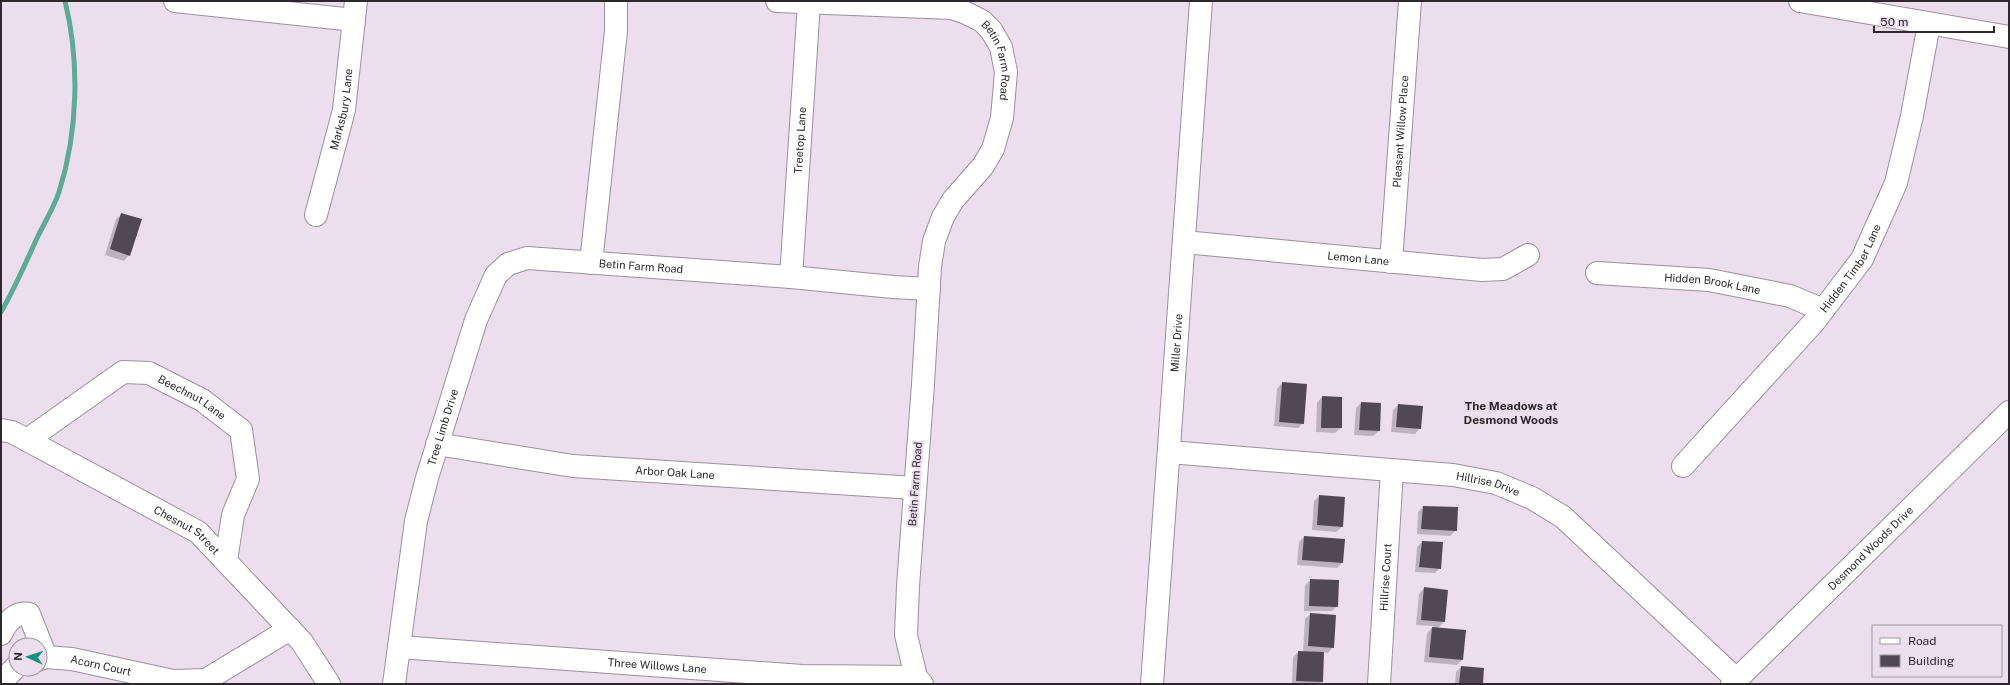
<svg xmlns="http://www.w3.org/2000/svg" width="2010" height="685" font-family="'Public Sans',sans-serif">
<style>
.shadow{fill:#0003}
.lines{fill:none;stroke-linecap:round;stroke-linejoin:round}
.stream{stroke:#5bab96;stroke-width:5}
.building{fill:#524754}
.minor-casing{stroke:#9c8f9d;stroke-width:24}
.minor{stroke:#fff;stroke-width:22}
.labels{text-anchor:middle;stroke-width:4;stroke-linejoin:round;paint-order:stroke}
.street-label{font-size:11px;fill:#2e282e;stroke:#eddeee}
.neighbourhood-label{font-size:12px;font-weight:bold;fill:#2e282e;stroke:#eddeee}
</style>
<rect width="100%" height="100%" fill="#eddeee"/>
<path class="shadow" d="M122,214L129,255L124,261L105,255L116,219Z
M1282,383L1303,423L1298,428L1274,426L1277,389Z
M1322,397L1341,428L1335,433L1316,432L1317,403Z
M1361,403L1379,431L1373,436L1354,435L1356,408Z
M1398,405L1420,428L1415,434L1391,432L1393,410Z
M1319,496L1342,527L1336,532L1312,530L1314,501Z
M1423,507L1456,530L1450,536L1417,534L1418,512Z
M1304,537L1342,563L1337,568L1297,565L1299,542Z
M1422,542L1440,568L1435,573L1415,572L1417,547Z
M1311,580L1337,606L1332,611H1304L1305,585Z
M1424,588L1444,622L1438,628L1464,631L1462,660L1457,665L1424,662L1427,633L1434,626L1416,625L1419,594Z
M1310,614L1333,647L1328,653L1323,652L1322,682L1319,684H1292L1293,657L1298,652H1303L1305,619Z
M1461,667L1482,684H1455L1456,672Z"/>
<g class="lines">
<path class="stream" d="M1,312C15,288 26,262 38,236C45,222 54,207 59,192C78,132 80,62 65,1"/>
</g>
<path class="building" d="M121,213L142,219L130,256L110,249Z
M1282,382L1307,384L1304,424L1279,422Z
M1322,396L1342,397V428H1321Z
M1361,402L1381,403L1380,431L1359,430Z
M1398,404L1423,406L1421,429L1396,427Z
M1319,495L1345,497L1343,527L1317,525Z
M1423,506L1458,507L1457,531L1421,529Z
M1304,536L1345,539L1343,563L1302,560Z
M1422,541L1443,542L1441,569L1419,567Z
M1310,579L1339,580L1338,607L1309,606Z
M1424,587L1448,590L1445,622L1421,620Z
M1310,613L1336,615L1334,648L1308,646Z
M1432,627L1466,630L1463,660L1429,657Z
M1298,651L1324,652L1323,682L1296,681Z
M1461,666L1484,668L1483,684H1459Z"/>
<g class="lines">
<defs>
<g id="minor">
<path d="M175,1L354,20"/>
<path id="s1" d="M777,1L952,8L964,12L982,21L991,30L1001,47L1006,72L1002,118L993,149L983,166L953,200L943,217L934,241L930,267L923,384L908,586L906,635L916,677L922,684"/>
<path d="M1800,1L2009,37"/>
<path id="s2" d="M316,215L344,110L356,1"/>
<path id="s3" d="M1184,242L1482,270L1503,269L1528,255"/>
<path id="s4" d="M1391,262L1410,1"/>
<path d="M591,263L616,31V1"/>
<path id="s5" d="M1597,273L1709,280L1790,296L1823,310"/>
<path id="s6" d="M791,277L809,3"/>
<path id="s7" d="M1,430L12,432L198,532L302,642L329,684"/>
<path id="s8" d="M27,440L123,372L149,373L202,400L241,430L248,479L233,515L226,561"/>
<path id="s9" d="M437,444L573,466L915,488"/>
<path id="s10" d="M1169,452L1453,475L1496,483L1532,498L1563,517L1737,680"/>
<path id="s11" d="M1683,466L1814,322L1862,259L1896,183L1912,116L1929,24"/>
<path d="M1,634C6,623 15,611 29,614L46,657"/>
<path id="s12" d="M399,647L802,676L916,677"/>
<path id="s13" d="M40,659L46,657L72,659L173,681L206,680L290,629"/>
<path d="M1,682L16,667"/>
<path id="s14" d="M394,684L416,521L427,478L476,320L496,275L508,264L527,258L791,277L893,287L929,289"/>
<path id="s15" d="M1152,684L1201,1"/>
<path id="s16" d="M1379,684L1392,470"/>
<path id="s17" d="M1732,684L2009,412"/>
</g>
</defs>
<use href="#minor" class="minor-casing"/>
<use href="#minor" class="minor"/>
</g>
<g class="labels">
<g class="street-label">
<text dy="4" stroke="none"><textPath href="#s1" startOffset="252">Betin Farm Road</textPath></text>
<text dy="4" stroke="none"><textPath href="#s2" startOffset="109">Marksbury Lane</textPath></text>
<text dy="4" stroke="none"><textPath href="#s4" startOffset="131">Pleasant Willow Place</textPath></text>
<text dy="4" stroke="none"><textPath href="#s6" startOffset="137">Treetop Lane</textPath></text>
<text dy="4" stroke="none"><textPath href="#s3" startOffset="175">Lemon Lane</textPath></text>
<text dy="4" stroke="none"><textPath href="#s14" startOffset="574">Betin Farm Road</textPath></text>
<text dy="4" stroke="none"><textPath href="#s11" startOffset="260">Hidden Timber Lane</textPath></text>
<text dy="4" stroke="none"><textPath href="#s5" startOffset="116">Hidden Brook Lane</textPath></text>
<text dy="4" stroke="none"><textPath href="#s15" startOffset="342">Miller Drive</textPath></text>
<text dy="4" stroke="none"><textPath href="#s8" startOffset="193">Beechnut Lane</textPath></text>
<text dy="4" stroke="none"><textPath href="#s14" startOffset="262">Tree Limb Drive</textPath></text>
<text dy="4" stroke="none"><textPath href="#s9" startOffset="240">Arbor Oak Lane</textPath></text>
<text transform="translate(915 484) rotate(-86)" y="4">Betin Farm Road</text>
<text dy="4" stroke="none"><textPath href="#s10" startOffset="321">Hillrise Drive</textPath></text>
<text dy="4" stroke="none"><textPath href="#s7" startOffset="212">Chesnut Street</textPath></text>
<text dy="4" stroke="none"><textPath href="#s17" startOffset="194">Desmond Woods Drive</textPath></text>
<text dy="4" stroke="none"><textPath href="#s16" startOffset="107">Hillrise Court</textPath></text>
<text dy="4" stroke="none"><textPath href="#s12" startOffset="259">Three Willows Lane</textPath></text>
<text dy="4" stroke="none"><textPath href="#s13" startOffset="62">Acorn Court</textPath></text>
</g>
<g class="neighbourhood-label">
<text x="1511" y="410">The Meadows at<tspan x="1511" dy="14">Desmond Woods</tspan></text>
</g>
</g>
<rect width="2010" height="685" fill="none" stroke="#2e282e" stroke-width="4"/>
<rect x="1872" y="625" width="130" height="52" fill="#eddeee" stroke="#a195a1"/>
<rect x="1880" y="638" width="20" height="6" fill="#ffffff" stroke="#a195a1"/>
<text x="1908" y="645" font-size="12" fill="#2e282e">Road</text>
<rect x="1880" y="655" width="20" height="12" fill="#524754" stroke="#a195a1"/>
<text x="1908" y="665" font-size="12" fill="#2e282e">Building</text>
<g transform="translate(28 657) rotate(273)"><circle r="19" fill="#eddeee" stroke="#a195a1"/>
<path d="M0-3L7 15L0 10L-7 15Z" fill="#12927a"/>
<text y="-6" font-size="11" font-weight="bold" text-anchor="middle" fill="#2e282e">N</text>
</g>
<path d="M1874 26v6h120v-6" fill="none" stroke="#2e282e" stroke-width="2"/>
<text x="1880" y="26" font-size="12" fill="#2e282e" stroke="#eddeee" stroke-width="3" paint-order="stroke">50 m</text>
</svg>
